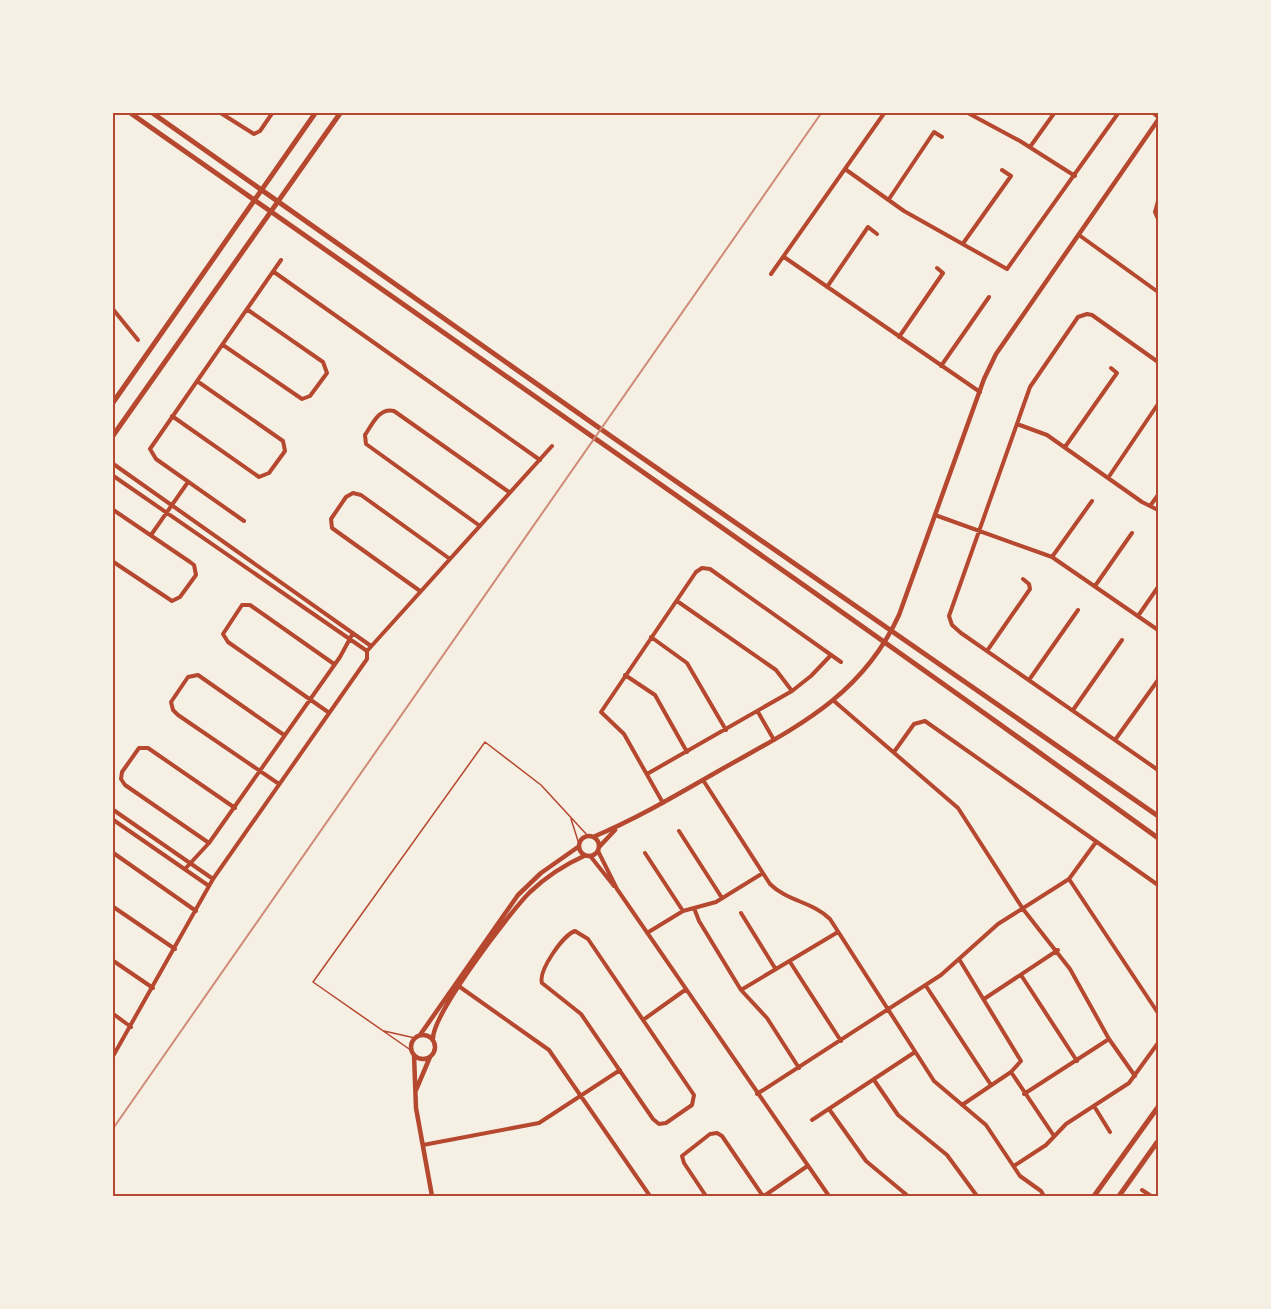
<svg xmlns="http://www.w3.org/2000/svg" width="1271" height="1309" font-family="Literata,serif">
<style>
.lines{fill:none;stroke-linecap:round;stroke-linejoin:round}
.service{stroke:#b5482f;stroke-width:1.5}
.minor{stroke:#b5482f;stroke-width:4}
.tertiary{stroke:#b5482f;stroke-width:4.5}
.secondary{stroke:#b5482f;stroke-width:5}
.rail{stroke:#cf8b77;stroke-width:2}
.neatline{fill:none;stroke:#b5482f;stroke-width:2}
</style>
<rect width="100%" height="100%" fill="#f6efe4"/>
<g class="lines">
<path class="service" d="M571,819L579,844
M384,1031L415,1038
M412,1051L313,982L485,742L541,785L588,836"/>
<path class="minor" d="M219,112L254,134L260,131L273,112
M966,112L1020,141L1075,176
M1152,112L1158,117
M1030,147L1055,112
M845,169L904,211L1007,269L1119,112
M889,199L934,132L942,137
M1158,201L1155,212L1158,219
M1079,235L1158,292
M964,242L1011,176L1002,170
M784,257L980,392
M274,272L540,460
M771,274L885,112
M827,287L868,227L877,234
M112,308L138,340
M899,337L943,273L937,268
M223,345L302,399L310,396L327,373L323,362L248,310
M1158,362L1092,315L1087,314L1078,317L1030,387L949,616L952,625L961,633L1158,770
M941,366L989,297
M172,416L259,477L269,473L285,451L283,441L197,381
M1017,424L1047,435L1142,502L1158,510
M1065,447L1117,373L1111,368
M112,463L371,646
M112,475L367,651
M1108,478L1158,404
M1150,506L1158,495
M112,509L190,562L194,565L196,575L180,597L172,601L112,561
M935,515L1052,557L1158,630
M244,521L156,459L150,449L281,260
M480,526L366,444L365,435C372,425 379,407 394,411L509,492
M151,535L188,482
M1052,557L1092,501
M1095,586L1132,533
M420,591L332,528L331,519L346,497L353,493L361,495L450,559
M677,601L776,670L792,691
M1138,616L1158,587
M651,637L687,663L726,730
M367,651L552,446
M987,651L1030,589L1029,584L1023,579
M625,675L655,695L687,752
M1029,680L1078,610
M834,701L958,808L1023,909L1070,969L1109,1039L1135,1076
M1073,710L1122,640
M328,712L228,642L223,634L242,605H250L334,664
M758,712L774,740
M1115,740L1158,680
M894,752L914,724L925,721L1158,885
M647,774L792,691L811,676L831,655
M703,780L770,884C787,901 813,902 830,919L934,1081L986,1125L1020,1176L1041,1191L1044,1196
M279,784L178,715L173,710L171,702L188,677L198,675L284,735
M663,803L624,734L601,712L696,572L702,568L710,569L841,662
M112,809L213,879
M112,819L209,886
M679,831L722,898
M209,843L125,785L121,779L122,772L139,748H148L235,808
M598,851L617,889L829,1196
M112,852L196,911
M645,853L683,911
M591,857L614,886
M185,869L209,843L340,657L353,633
M1069,879L1158,1013
M112,906L175,949
M694,908L699,921L741,990L767,1018L799,1068
M741,913L775,968
M575,931L588,939L694,1095L692,1105L666,1123L659,1124L653,1119L581,1014L542,983C538,971 563,935 575,931Z
M647,933L683,911L716,902L763,873
M959,959L1021,1061L1011,1072L962,1105
M112,960L153,988
M790,962L841,1041
M1021,975L1077,1061
M926,986L991,1085
M460,987L549,1050L650,1196
M741,990L838,932
M984,999L1058,950
M112,1013L131,1027
M643,1020L685,990
M112,1058L213,879L367,659V651
M1011,1072L1054,1136
M874,1080L898,1115L947,1155L977,1196
M757,1094L941,975L998,924L1069,879L1096,842
M1024,1094L1109,1039
M1094,1106L1110,1132
M829,1109L866,1161L908,1196
M812,1120L915,1052
M423,1145L539,1123L620,1070
M1014,1166L1046,1145L1066,1124L1129,1083L1158,1043
M1142,1190L1151,1196
M706,1196L684,1163L682,1156L710,1134L717,1133L722,1136L763,1196
M764,1196L806,1167"/>
<path class="tertiary" d="M579 846a10 10 0 1 1 20 0a10 10 0 1 1-20 0Z
M593,837C636,819 675,796 715,773C790,730 860,700 899,615L984,379L996,354L1158,120
M600,846L615,830
M411 1047a12 12 0 1 1 24 0a12 12 0 1 1-24 0Z
M420,1035L518,895L541,873L578,847
M433,1038C434,1012 509,913 530,892C546,877 564,865 584,856
M414,1055L416,1108L432,1196
M416,1090L430,1057"/>
<path class="secondary" d="M129,112C473,354 818,592 1158,838
M151,112L615,439L1158,816
M112,404L316,112
M112,437L341,112
M1094,1196L1158,1107
M1119,1196L1158,1141"/>
<path class="rail" d="M112,1130L822,112"/>
</g>
<rect width="1271" height="1309" fill="none" stroke="#f6efe4" stroke-width="228"/>
<rect x="114" y="114" width="1043" height="1081" class="neatline"/>
</svg>
